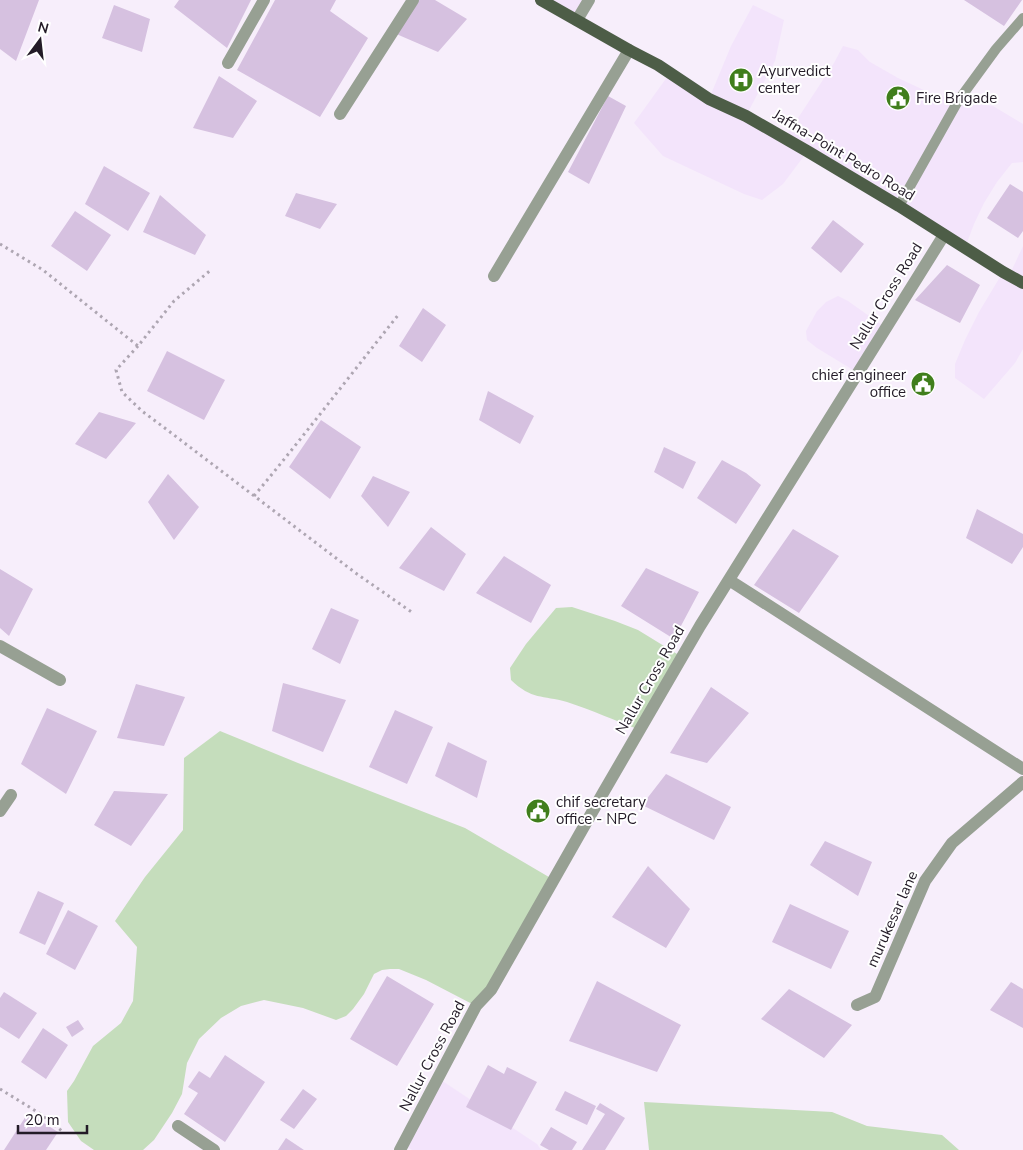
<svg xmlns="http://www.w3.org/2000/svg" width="1023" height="1150" font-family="'Nunito Sans',sans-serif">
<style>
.built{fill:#f3e4fb}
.green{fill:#c5ddbc}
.building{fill:#d6c1e0}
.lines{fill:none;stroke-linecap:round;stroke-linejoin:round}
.path{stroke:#aea6b2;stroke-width:3;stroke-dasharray:2.5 4;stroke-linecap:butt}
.lane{stroke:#97a093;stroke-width:10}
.street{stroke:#97a093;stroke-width:12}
.primary{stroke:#4d5d47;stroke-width:12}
.labels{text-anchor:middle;stroke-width:4;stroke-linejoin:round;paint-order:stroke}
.poi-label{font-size:15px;fill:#231b27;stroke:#fff;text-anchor:start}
.street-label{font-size:15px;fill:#231b27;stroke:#fff}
</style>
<rect width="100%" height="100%" fill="#f7eefb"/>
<path class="built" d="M541,0H589L577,20Z
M753,5L784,20L775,61L746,116L785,138L834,63L843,46L858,50L870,62L898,78L928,92L958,101L993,106L1023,124V162L1012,163L997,182L984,203L974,224L965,248L807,152L783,184L762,200L744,194L663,156L634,123L670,73L709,99L731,46Z
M1023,246V349L1015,363L984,399L955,378V364L965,340L979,312L1003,272L1009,276Z
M838,296L848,301L886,328L858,373L817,348L807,340L806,331L817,311L826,302Z
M438,1078L537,1144L541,1150H412L403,1144Z"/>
<path class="green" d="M572,607L615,621L638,630L682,657L640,730C616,721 592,710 567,702C542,695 532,700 511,680L510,668L526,644L556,608Z
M220,731L298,763L465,828L554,880L476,1006L426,980L399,969H390L382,970L374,974L364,994L353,1009L346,1016L336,1020L303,1008L264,1000L241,1006L221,1018L199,1039L187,1063L182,1094L172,1113L154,1140L143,1150H94L81,1141L68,1122L67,1091L74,1081L93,1046L121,1023L133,1001L137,947L115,921L145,877L183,830L184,758Z
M644,1102L832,1112L867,1126L942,1135L959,1150H649Z"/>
<path class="building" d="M0,0H39L16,61L0,49Z
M179,0H251L227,48L174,7Z
M275,0H336L330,11L368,38L320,117L237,70Z
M415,0H435L467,19L438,52L394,33Z
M964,0H1022L1004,26Z
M114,5L150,19L142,52L102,38Z
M219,76L257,101L233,138L193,128Z
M608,96L626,106L589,184L568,172Z
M104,166L150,193L128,231L85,204Z
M1010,184L1023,192V231L1018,238L987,218Z
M296,193L337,204L320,229L285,216Z
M160,195L206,235L195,255L143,232Z
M75,211L111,235L87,271L51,246Z
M833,220L864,244L841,273L811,248Z
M947,265L980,285L960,323L915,300Z
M423,308L446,325L422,362L399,346Z
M167,351L225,380L204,420L147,391Z
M488,391L534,416L520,444L479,420Z
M99,412L136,423L106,459L75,444Z
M321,420L361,447L330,499L289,467Z
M664,447L696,462L683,489L654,472Z
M722,460L746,473L761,485L736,524L697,498Z
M168,474L199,507L174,540L148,502Z
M373,476L410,492L388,527L361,496Z
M977,509L1023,534V547L1012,564L966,538Z
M431,527L466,554L444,591L399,568Z
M793,529L839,556L799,613L754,585Z
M504,556L551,585L531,623L476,593Z
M646,568L699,592L674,639L621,606Z
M0,569L33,589L9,636L0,628Z
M331,608L359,620L340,664L312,649Z
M283,683L346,700L323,752L272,731Z
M136,684L185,697L164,746L117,738Z
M711,687L749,713L707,763L670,753Z
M47,708L97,731L66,794L21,764Z
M395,710L433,727L407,784L369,767Z
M448,742L487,761L477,798L435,776Z
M666,774L731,807L714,840L642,805Z
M114,791L168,794L131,846L94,825Z
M825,841L872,862L858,896L810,865Z
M648,866L690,909L666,948L612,917Z
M38,891L64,903L45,945L19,933Z
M790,904L849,931L831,969L772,942Z
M68,910L98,926L75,970L46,954Z
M387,976L434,1004L397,1066L350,1039Z
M597,981L681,1025L657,1072L569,1041Z
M1011,982L1023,989V1028L990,1010Z
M789,989L852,1025L824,1058L761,1019Z
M4,992L37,1013L19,1039L0,1027V998Z
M78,1020L84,1029L72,1037L66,1027Z
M43,1028L68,1045L46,1079L21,1062Z
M225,1055L265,1082L225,1142L184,1114L198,1093L188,1087L199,1071L210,1078Z
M488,1065L504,1074L507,1067L537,1082L511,1130L466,1107Z
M303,1089L317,1099L294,1129L280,1120Z
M565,1091L596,1106L587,1125L555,1110Z
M600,1103L625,1118L605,1150H582L605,1114L596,1109Z
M28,1113L58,1132L46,1150H4Z
M551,1127L577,1142L572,1150H549L540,1145Z
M286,1138L304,1150H278Z"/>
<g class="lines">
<path class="path" d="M0,244L43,270L138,346L174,301L212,269
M138,346L116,370L122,392L142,411L170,432L357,574L413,613
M254,496C304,436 351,374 399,314
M0,1089L39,1113L62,1131"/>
<path class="lane" d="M899,206L958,101L996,49L1023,18"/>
<path class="street" d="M577,20L589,0
M228,63L264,0
M340,114L413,0
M494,276L629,50
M729,580L1023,769
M0,646L60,680
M0,811L11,795
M857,1005L875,997L925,881L952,843L1023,782
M178,1126L214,1150
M400,1150L476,1006L491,990L603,793L700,626L944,235"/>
<path class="primary" d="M541,0L629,50L658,65L709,99L746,116L807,151L899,206L1003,272L1023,283"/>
</g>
<defs>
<symbol id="hospital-disc" viewBox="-11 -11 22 22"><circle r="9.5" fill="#407e1c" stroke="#fff"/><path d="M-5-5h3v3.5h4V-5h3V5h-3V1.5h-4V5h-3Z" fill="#fff"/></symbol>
<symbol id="civic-disc" viewBox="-11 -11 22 22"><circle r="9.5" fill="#407e1c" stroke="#fff"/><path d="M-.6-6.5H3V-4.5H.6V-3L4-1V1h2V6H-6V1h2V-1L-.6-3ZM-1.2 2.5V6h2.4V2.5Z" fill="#fff"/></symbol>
</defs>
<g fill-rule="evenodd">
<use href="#hospital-disc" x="727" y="66" width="28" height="28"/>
<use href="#civic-disc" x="884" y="84" width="28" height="28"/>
<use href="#civic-disc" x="909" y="370" width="28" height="28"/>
<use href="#civic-disc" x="524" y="797" width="28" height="28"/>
</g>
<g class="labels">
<g class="poi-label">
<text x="758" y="76">Ayurvedict<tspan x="758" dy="17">center</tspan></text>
<text x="916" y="103">Fire Brigade</text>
<text x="906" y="380" text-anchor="end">chief engineer<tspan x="906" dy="17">office</tspan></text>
<text x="556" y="807">chif secretary<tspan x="556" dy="17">office - NPC</tspan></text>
</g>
<g class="street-label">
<text transform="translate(844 155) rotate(31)" y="5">Jaffna-Point Pedro Road</text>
<text transform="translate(886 296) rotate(-58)" y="5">Nallur Cross Road</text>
<text transform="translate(650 680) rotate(-60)" y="5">Nallur Cross Road</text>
<text transform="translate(892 919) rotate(-66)" y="5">murukesar lane</text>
<text transform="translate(432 1056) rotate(-62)" y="5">Nallur Cross Road</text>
</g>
</g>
<g transform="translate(40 40) rotate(15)" stroke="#ffffff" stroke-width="4" paint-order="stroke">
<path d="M0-4L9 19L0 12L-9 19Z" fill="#231b27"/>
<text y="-8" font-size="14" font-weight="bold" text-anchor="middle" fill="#231b27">N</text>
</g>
<path d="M18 1125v8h69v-8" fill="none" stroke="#231b27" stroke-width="2.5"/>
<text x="25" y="1125" font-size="15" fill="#231b27" stroke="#ffffff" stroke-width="4" paint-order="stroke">20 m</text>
</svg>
